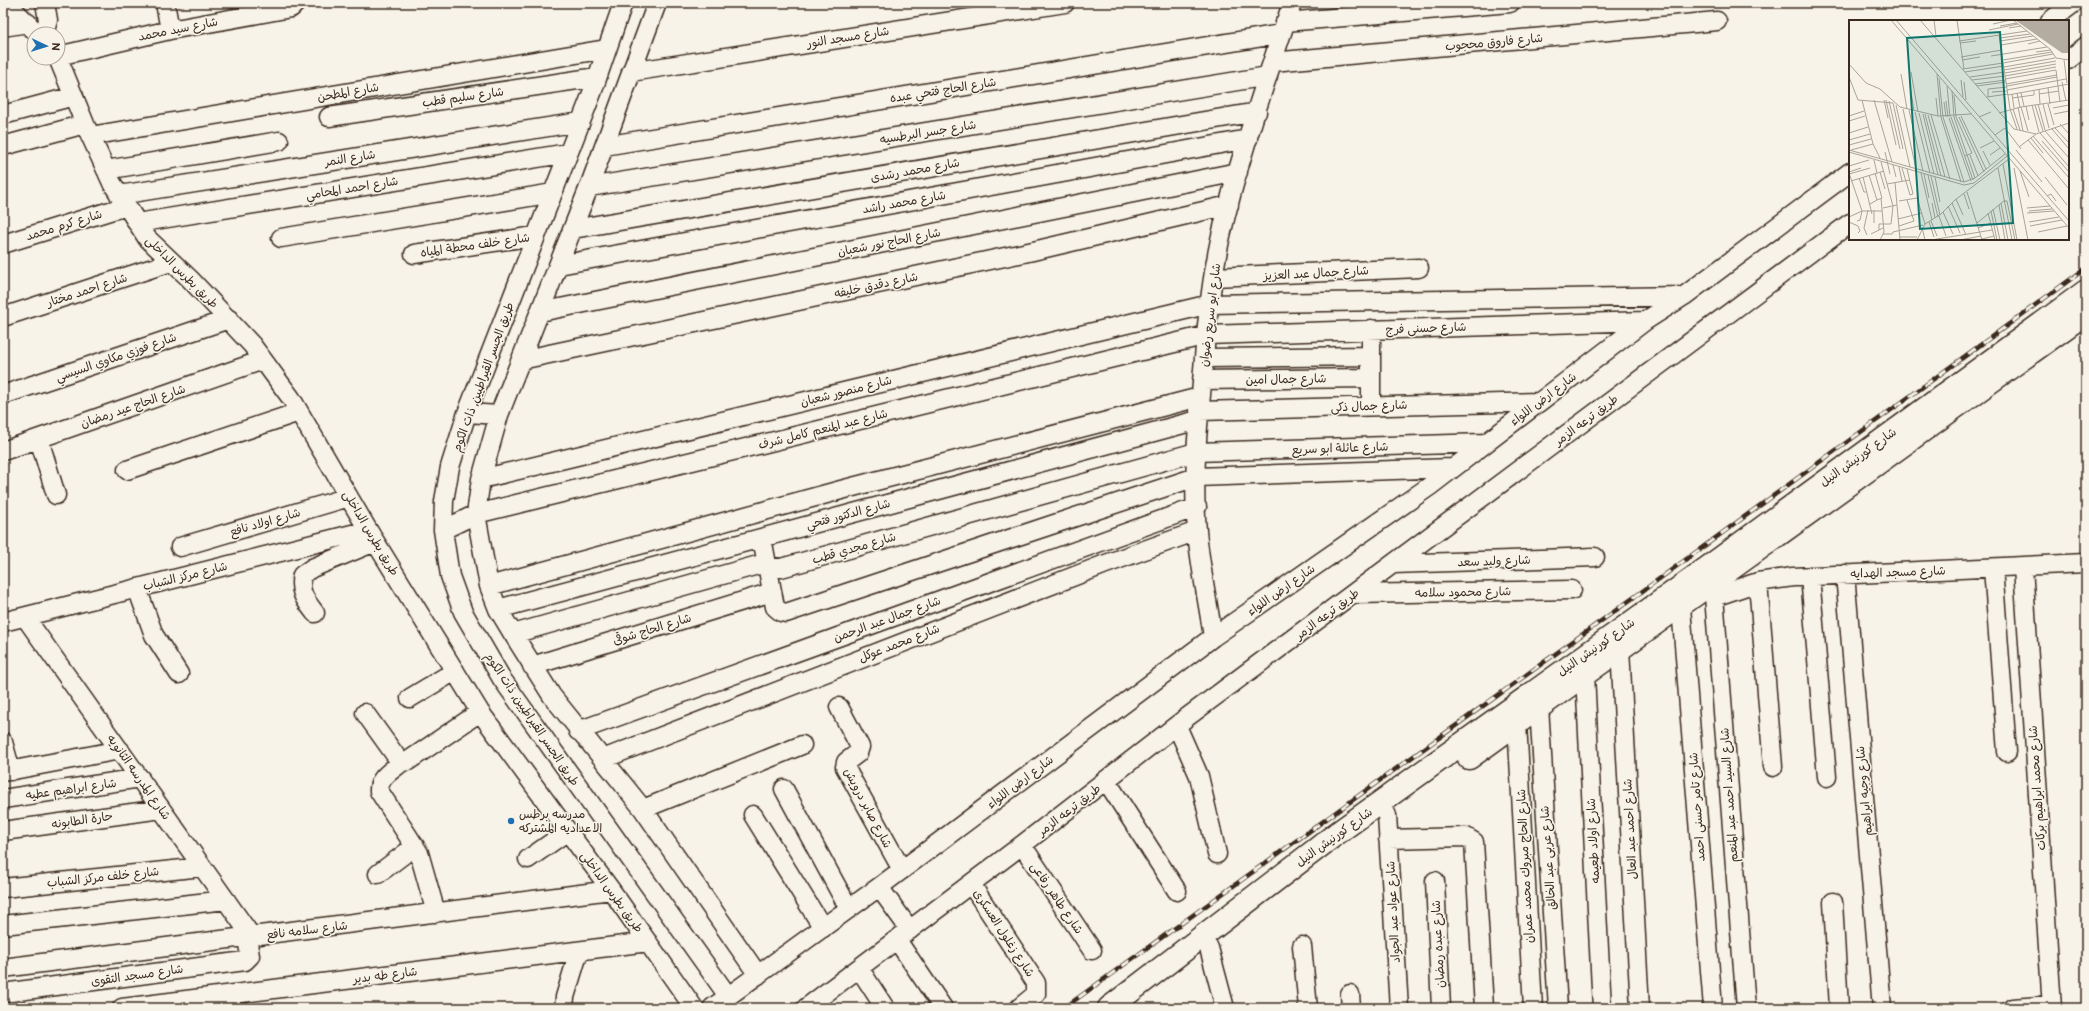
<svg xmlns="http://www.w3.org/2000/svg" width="2089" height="1011" font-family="'Balsamiq Sans','Playpen Sans Arabic',sans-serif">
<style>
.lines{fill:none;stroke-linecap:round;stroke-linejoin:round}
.minor-casing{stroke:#3b2a1e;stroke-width:21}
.major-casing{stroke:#3b2a1e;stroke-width:25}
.minor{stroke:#f7f3e8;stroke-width:18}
.major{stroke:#f7f3e8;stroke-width:22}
.rail-casing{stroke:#3b2a1e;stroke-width:4.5}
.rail{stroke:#f7f3e8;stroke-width:3;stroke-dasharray:9;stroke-linecap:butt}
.poi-dot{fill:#1f6fb2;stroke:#f7f3e8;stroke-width:1.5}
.labels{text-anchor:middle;stroke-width:3;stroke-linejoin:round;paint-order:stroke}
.street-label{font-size:12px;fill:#3b2a1e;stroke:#f7f3e8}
.poi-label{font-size:12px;fill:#3b2a1e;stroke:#f7f3e8;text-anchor:start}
.inset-road{fill:none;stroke:#aca397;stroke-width:1}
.view{fill:#0f766e;fill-opacity:0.15;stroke:#0f766e;stroke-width:2}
.inset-edge{fill:none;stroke:#3b2a1e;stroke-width:2}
</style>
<rect width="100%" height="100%" fill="#f7f3e8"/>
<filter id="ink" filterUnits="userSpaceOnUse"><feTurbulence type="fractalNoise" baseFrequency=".025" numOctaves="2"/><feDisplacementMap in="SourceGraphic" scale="8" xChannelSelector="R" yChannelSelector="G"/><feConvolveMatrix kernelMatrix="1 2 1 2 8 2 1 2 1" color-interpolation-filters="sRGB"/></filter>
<g filter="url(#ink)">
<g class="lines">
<defs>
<path id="minor" d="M7,3L38,34
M165,3L170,30
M623,3L592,93L467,413L450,467L444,501L443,530L450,576L463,612L502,679L728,996
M657,3L589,187L499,415L481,479L476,514L489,586L498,609L513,634L552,696L643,809L758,975
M2050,21L2074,3
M1285,22L1510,3
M3,27L28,23
M44,34L48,20L45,3
M58,56L170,30L291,8L296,3
M58,58L85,124L112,183L147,238L190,279L252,345L291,398L368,530L480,712L611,890L694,1008
M2068,60L2086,46
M1272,62L1717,21
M631,72L1065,3
M3,115L74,96
M329,117L597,77
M90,136L606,49
M3,146L85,124
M604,146L1281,34
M106,170L279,141
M589,187L1268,76
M119,195L580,122
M137,223L568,153
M573,229L1257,112
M281,238L553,193
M3,244L126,206
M414,254L535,236
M559,265L1248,139
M1214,277L1419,268
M540,312L1238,172
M3,317L171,262
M1204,358L1371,356
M521,360L1033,251L1229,205
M1202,380L1371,378
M3,395L229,319
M1371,406V329
M1199,411L1539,402
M467,413L499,415
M39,439L56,495
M3,451L263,360
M127,470L299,412
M481,479L1210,304L1684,296
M443,530L476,514L1207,335L1645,321
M762,538L775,607L781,612L786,613L1196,477L1452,468
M180,547L349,497
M1393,564L1595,557
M2023,567L2052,1008
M1993,568L2007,752
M1845,574L1882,1008
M1810,576L1827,777
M1758,582L1773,767
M1713,583L1746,1008
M489,586L841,490L1200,397
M137,588L154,635L179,674
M1354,594L1572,590
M1714,597L1758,582L1793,577L2086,563
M1681,607L1713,1008
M498,609L1198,420
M315,613C306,601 298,592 302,575L312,568L375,542
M25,617L252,937
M3,622L368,530
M513,634L758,565L781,568L1196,452L1485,443
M1213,637C1208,602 1200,567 1197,531C1193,486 1196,440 1201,395C1205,343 1209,291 1220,240C1238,160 1266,81 1292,3
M1620,649L1640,1008
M532,666L772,592
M1585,675L1602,1008
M410,698L455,671
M839,707L860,747L858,753L846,762L845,767L902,870
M1539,707L1558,1008
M365,713L398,759L402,762L408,761L480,712
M1517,723L1533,1008
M1177,726L1199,776L1217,854
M578,731L1197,507
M3,742L11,771
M603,759L1103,565L1197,531
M402,762C393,770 378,777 379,791L419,853L436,913
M3,772L120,750
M1106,780L1177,891
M784,789L849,909
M3,799L140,778
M643,809L802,745
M753,815L823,928
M1387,815L1399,1008
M3,831L161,809
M1388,839L1466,837L1474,842L1484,1008
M1022,845L1092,950
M528,859L568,831
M378,874L415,846
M1435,881L1441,1008
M971,884L1036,983V994L1019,1008
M879,887L910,930
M3,888L202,867
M1833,902L1839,1008
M3,925L226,900
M897,940L943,1008
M1302,946L1308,1008
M1209,948L1225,1008
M3,968L611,890
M859,968L885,1008
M3,993L245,961L250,956L247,938
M1350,994L1351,1008
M122,1008L648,942
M564,1008L565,997L579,951
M712,1008L879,887L1213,637L1430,486L1645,321L1684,296L1850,172
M806,1008L1022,845L1186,718L1850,223
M2012,1008L2051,1005"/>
<path id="major" d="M1469,758L2086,313
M1109,1008L1336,834L1707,568L2086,291"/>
</defs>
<use href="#minor" class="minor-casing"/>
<use href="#major" class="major-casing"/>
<use href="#minor" class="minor"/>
<use href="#major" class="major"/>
<defs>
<path id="rail" d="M1064,1008L1633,598L2086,268"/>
</defs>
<use href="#rail" class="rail-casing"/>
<use href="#rail" class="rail"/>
</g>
</g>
<circle class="poi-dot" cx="511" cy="821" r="4"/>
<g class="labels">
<g class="street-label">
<text transform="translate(178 29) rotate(-11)" y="4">شارع سيد محمد</text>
<text transform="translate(848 37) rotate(-9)" y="4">شارع مسجد النور</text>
<text transform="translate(1494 42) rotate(-5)" y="4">شارع فاروق محجوب</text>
<text transform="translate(943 90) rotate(-9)" y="4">شارع الحاج فتحي عبده</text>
<text transform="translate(348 92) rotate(-10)" y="4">شارع المطحن</text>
<text transform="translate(463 97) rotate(-8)" y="4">شارع سليم قطب</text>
<text transform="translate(928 132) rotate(-9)" y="4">شارع جسر البرطسيه</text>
<text transform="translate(350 158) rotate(-9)" y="4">شارع النمر</text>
<text transform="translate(915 170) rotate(-10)" y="4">شارع محمد رشدى</text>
<text transform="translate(352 188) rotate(-9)" y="4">شارع احمد المحامي</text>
<text transform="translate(904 202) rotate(-10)" y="4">شارع محمد راشد</text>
<text transform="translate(64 225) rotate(-17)" y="4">شارع كرم محمد</text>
<text transform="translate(889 242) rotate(-11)" y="4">شارع الحاج نور شعبان</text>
<text transform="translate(475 245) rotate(-8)" y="4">شارع خلف محطة المياه</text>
<text transform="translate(182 272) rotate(45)" y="4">طريق بطرس الداخلى</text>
<text transform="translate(1316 273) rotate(-3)" y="4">شارع جمال عبد العزيز</text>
<text transform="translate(876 285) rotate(-12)" y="4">شارع دقدق خليفه</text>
<text transform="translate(87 290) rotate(-18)" y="4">شارع احمد مختار</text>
<text transform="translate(1210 315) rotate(-83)" y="4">شارع ابو سريع رضوان</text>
<text transform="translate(1426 328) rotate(-2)" y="4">شارع حسنى فرج</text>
<text transform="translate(116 357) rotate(-19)" y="4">شارع فوزي مكاوي السيسي</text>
<text transform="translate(483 377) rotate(-70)" y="4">طريق الجسر القيراطيين, ذات الكوم</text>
<text transform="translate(1286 379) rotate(-1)" y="4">شارع جمال امين</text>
<text transform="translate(846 391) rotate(-14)" y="4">شارع منصور شعبان</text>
<text transform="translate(1543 399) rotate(-37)" y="4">شارع ارض اللواء</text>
<text transform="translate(133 406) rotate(-19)" y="4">شارع الحاج عيد رمضان</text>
<text transform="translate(1369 406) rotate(-2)" y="4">شارع جمال ذكى</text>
<text transform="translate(1586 420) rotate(-37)" y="4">طريق ترعه الزمر</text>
<text transform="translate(823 429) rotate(-14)" y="4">شارع عبد المنعم كامل شرف</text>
<text transform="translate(1340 448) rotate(-2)" y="4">شارع عائلة ابو سريع</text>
<text transform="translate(1858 457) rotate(-36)" y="4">شارع كورنيش النيل</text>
<text transform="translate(848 514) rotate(-15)" y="4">شارع الدكتور فتحي</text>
<text transform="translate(265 522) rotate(-16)" y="4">شارع اولاد نافع</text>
<text transform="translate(371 533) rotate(59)" y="4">طريق بطرس الداخلى</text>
<text transform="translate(854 548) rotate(-16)" y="4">شارع مجدي قطب</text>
<text transform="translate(1494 561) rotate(-2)" y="4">شارع وليد سعد</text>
<text transform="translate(1898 572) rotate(-2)" y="4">شارع مسجد الهدايه</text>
<text transform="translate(185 576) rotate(-14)" y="4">شارع مركز الشباب</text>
<text transform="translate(1281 590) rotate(-35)" y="4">شارع ارض اللواء</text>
<text transform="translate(1463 592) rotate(-1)" y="4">شارع محمود سلامه</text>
<text transform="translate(1327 614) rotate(-37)" y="4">طريق ترعه الزمر</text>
<text transform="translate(887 619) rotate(-20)" y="4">شارع جمال عبد الرحمن</text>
<text transform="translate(652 629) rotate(-17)" y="4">شارع الحاج شوقى</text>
<text transform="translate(899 643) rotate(-21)" y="4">شارع محمد عوكل</text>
<text transform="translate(1596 647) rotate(-35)" y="4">شارع كورنيش النيل</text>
<text transform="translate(532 719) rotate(56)" y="4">طريق الجسر القيراطيين, ذات الكوم</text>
<text transform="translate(139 777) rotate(55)" y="4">شارع المدرسه الثانويه</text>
<text transform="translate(1020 782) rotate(-37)" y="4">شارع ارض اللواء</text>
<text transform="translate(2037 788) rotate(-94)" y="4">شارع محمد ابراهيم بركات</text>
<text transform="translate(71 789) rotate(-8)" y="4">شارع ابراهيم عطيه</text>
<text transform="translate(1864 791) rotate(-95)" y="4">شارع وجيه ابراهيم</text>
<text transform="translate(1729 795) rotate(-94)" y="4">شارع السيد احمد عبد المنعم</text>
<text transform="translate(1697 807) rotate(-94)" y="4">شارع تامر حسنى احمد</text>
<text transform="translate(868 808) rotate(62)" y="4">شارع صابر درويش</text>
<text transform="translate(1069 810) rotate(-38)" y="4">طريق ترعه الزمر</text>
<text transform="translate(82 820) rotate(-8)" y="4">حارة الطابونه</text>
<text transform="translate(1630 829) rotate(-93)" y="4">شارع احمد عبد العال</text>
<text transform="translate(1334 837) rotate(-36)" y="4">شارع كورنيش النيل</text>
<text transform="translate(1593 841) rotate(-93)" y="4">شارع اولاد طعيمه</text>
<text transform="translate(1548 858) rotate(-94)" y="4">شارع عربى عبد الخالق</text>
<text transform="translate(1525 866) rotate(-93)" y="4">شارع الحاج مبروك محمد عمران</text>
<text transform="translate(103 877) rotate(-6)" y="4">شارع خلف مركز الشباب</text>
<text transform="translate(612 892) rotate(54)" y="4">طريق بطرس الداخلى</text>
<text transform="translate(1057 898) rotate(56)" y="4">شارع طاهر رفاعى</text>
<text transform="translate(1393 912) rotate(-93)" y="4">شارع عواد عبد الجواد</text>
<text transform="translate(307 930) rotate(-7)" y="4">شارع سلامه نافع</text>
<text transform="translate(1004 933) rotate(57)" y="4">شارع زغلول العسكرى</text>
<text transform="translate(1438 944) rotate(-93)" y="4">شارع عبده رمضان</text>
<text transform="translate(137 975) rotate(-8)" y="4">شارع مسجد التقوى</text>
<text transform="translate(385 975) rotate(-7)" y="4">شارع طه بدير</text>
</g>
<g class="poi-label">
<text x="519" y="818">مدرسه برطس<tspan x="519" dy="14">الاعداديه المشتركه</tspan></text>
</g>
</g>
<g transform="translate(1849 20)">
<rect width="220" height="220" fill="#f7f3e8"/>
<path d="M166,0H220V33H213Z" fill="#b4aca0"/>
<path class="inset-road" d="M42,0L220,208M47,0L220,201M71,0L165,109L187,114L220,103M85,0L87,16M108,0L115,49M164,0L201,29L207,38L220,40M144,4L162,0M151,6L168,3M160,8L172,6M140,10L169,4M150,15L161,89L168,109M151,18L181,14M110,21L178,11M151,21L184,16M111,23L127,21M179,24L191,21M152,25L188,19M187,32L202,30M142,36L198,27M112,37L153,30M113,40L131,37M154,40L203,32M215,40L218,63M154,43L204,34M0,44L17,63L31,69L51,87L89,96L122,94M155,47L206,38M114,49L154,43M155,50L207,41M207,50L211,82M62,52L69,92M116,52L155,46M156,53L207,44M52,54L58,89M88,54L92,97L112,162M156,56L207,47M0,57L9,80L44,83L54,129M121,57L156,52M90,58L94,97L115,162M156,59L207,50M112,60L114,77M123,60L156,56M115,62L117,80M213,62L217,81M126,64L157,60M157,64L208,55M61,66L65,91M98,66L101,97M128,66L157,62M158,66L208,57M199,68L201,84M190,69L191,84M158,70L217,59M103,71L105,97L126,158M143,72L158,71M168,73L171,87M172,73L175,86M163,74L165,88M190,74L210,71M105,75L107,97L123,133L116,136M159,75L220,64M138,77L159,74M139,77V69L158,67M87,78L89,96M163,78L185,75V71M13,80L24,124L31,138M25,80L43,142M35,80L39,98M37,80L47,125M40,81L51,129M97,81L99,97M95,82L97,97M189,84L196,110M194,84L200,108M199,84L205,105M47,85L61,147M183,85L190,112M186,85L194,111M177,86L180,100M169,87L174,111M172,87L179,111M204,88L220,85M54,89L67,149M164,89L171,110M60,90L74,151M66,92L81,153M70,93L85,154M150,93L172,87L220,80M74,94L89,155M76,94L92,156M205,94L220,91M79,95L96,157M82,95L101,159M0,96L15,91M112,96L137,149M102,97L124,160M110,97L135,152M130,97L142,92M100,98L122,161M0,101L16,96M211,104L220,114M206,108L220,123M203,109L220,129M196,111L220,138M0,113L19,107M191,113L220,147M146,115L156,108L172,129M184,116L220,158M182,118L194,133M0,120L21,114M179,120L220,169M193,121L220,152M0,125L22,119M170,127L187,114M131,128L145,121M0,130L115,162L126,158L156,134M2,130L24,124M167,130L193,162M134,131L141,145M0,132L115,165L125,163L158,136M36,132L41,154M121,135L129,156M141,135L151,128M25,140L28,153M154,144L168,220M44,145L47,157M0,146L20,140M50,147L53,161M53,148L61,175L64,174L58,149M149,148L163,220M165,148L179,220M171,151L180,177M0,152L12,148M31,152L36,169M0,153L13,191L11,200L8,201M26,153L33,178L28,180M72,153L83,200M0,154L21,148M75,154L80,178M20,155L28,180L21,184M79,155L89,197M82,156L91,195M14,157L23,194M86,157L91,182M196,157L218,185M10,158L15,172H17M2,161L35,151M46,162L51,220M38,164L61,160M118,172L133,220M115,174L120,189M198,176L202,174L207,181M107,179L114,195M50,181L68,178L76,204M156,181H158L166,220M83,183L86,198M103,183L117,215M152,183L159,220M150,185L156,220M99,186L111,213M34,188L48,185M178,188L201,186M144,189L151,220M142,191L148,220M180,191L203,189M94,192L104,214M139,193L146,220M178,193L205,191M90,196L97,216M0,197L13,191H33M49,199L73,193M82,201L88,216M0,202L9,206L11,211L9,213M80,202L85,217M180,202L210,197M25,203V190M128,203L156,180M50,206L65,201L58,180M181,206L213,200M73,207L76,220M129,208L142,203M30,210V204H42L44,186L32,142M189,212L218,206M22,214L34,208M34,214H43L44,212L74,205M18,215L15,208L19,190M51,217H68M133,219L145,216M31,220L35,212L32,178M68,220L76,204L92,194L106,180L160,139M82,220L143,210M111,220L132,216"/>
<path class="view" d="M151,12L164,203L71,209L58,18Z"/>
<rect width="220" height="220" class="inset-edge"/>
</g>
<rect width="2089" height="1011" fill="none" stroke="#f7f3e8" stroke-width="16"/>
<rect x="8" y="8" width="2073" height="995" fill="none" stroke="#3b2a1e" stroke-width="1.5" filter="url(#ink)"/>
<g transform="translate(46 46) rotate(94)"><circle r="19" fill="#f7f3e8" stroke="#aca397"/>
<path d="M0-3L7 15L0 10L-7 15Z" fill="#1f6fb2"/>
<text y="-6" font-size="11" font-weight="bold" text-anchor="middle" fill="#3b2a1e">N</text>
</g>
</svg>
